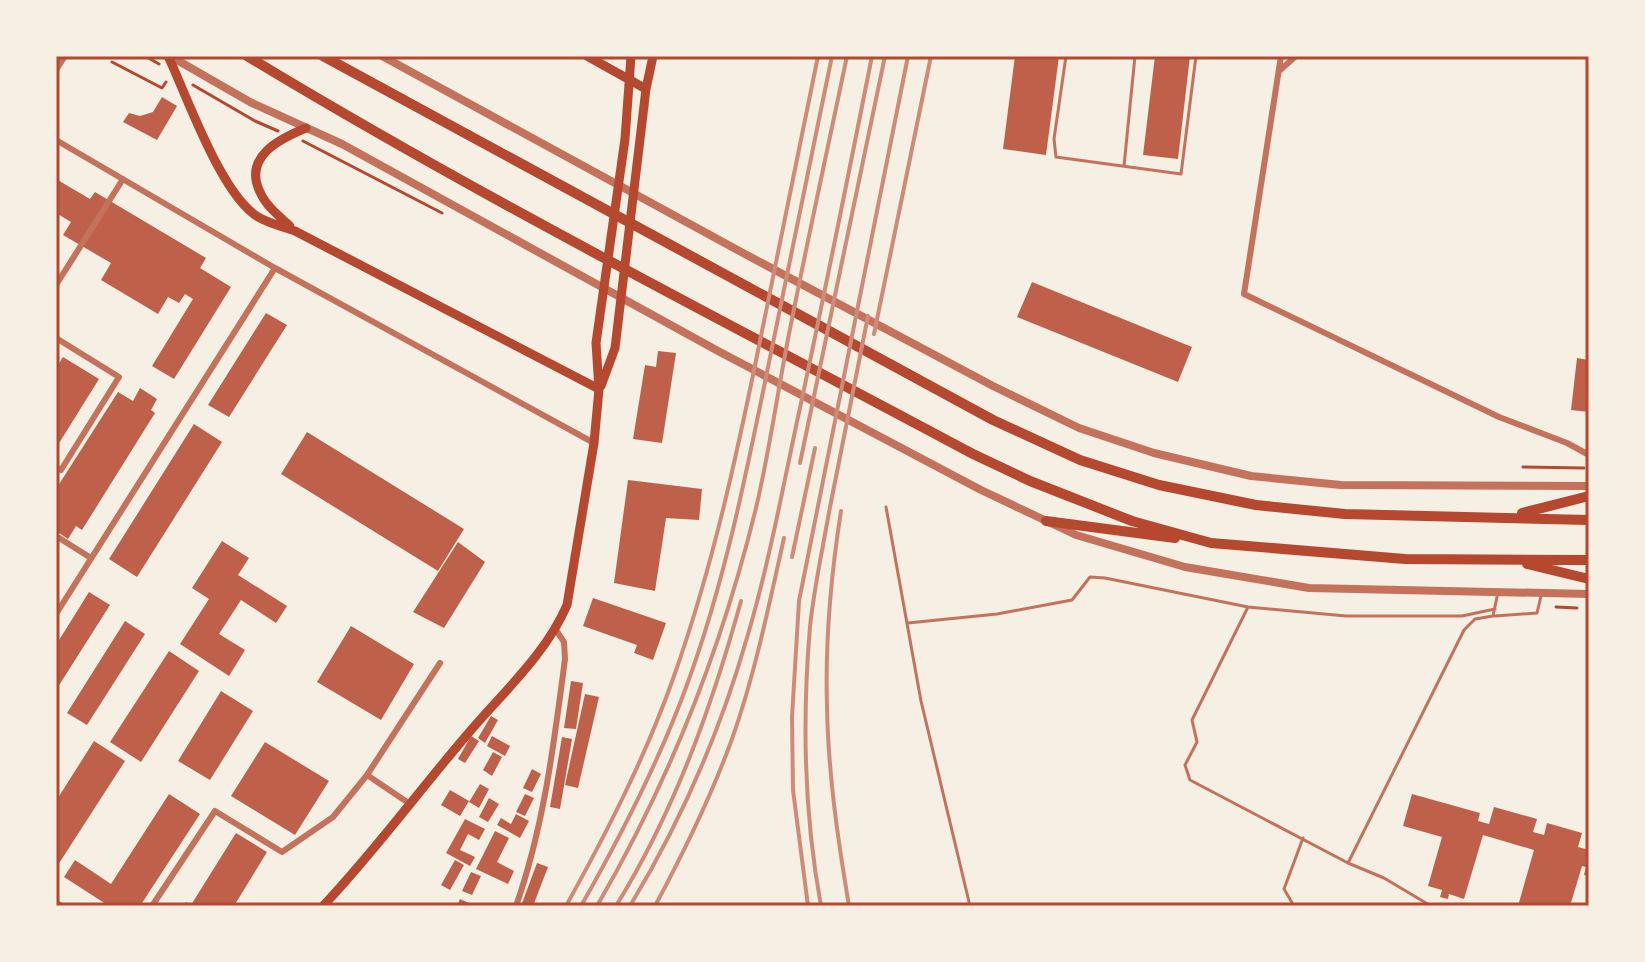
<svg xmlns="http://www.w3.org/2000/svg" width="1645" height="962" font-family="Arial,sans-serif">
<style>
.building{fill:#bf614a}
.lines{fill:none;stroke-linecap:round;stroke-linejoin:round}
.path{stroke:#b5482f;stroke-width:3}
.service{stroke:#c5725c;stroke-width:3}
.minor{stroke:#c5725c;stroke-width:6}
.tertiary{stroke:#c5725c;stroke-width:8}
.secondary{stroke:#b5482f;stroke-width:9}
.trunk{stroke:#b5482f;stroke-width:10}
.rail{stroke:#cf8b77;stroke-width:4}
.neatline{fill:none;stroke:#b5482f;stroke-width:3}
</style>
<rect width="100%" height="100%" fill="#f6efe4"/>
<path class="building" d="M1015,56H1059L1046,155L1003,149Z
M1155,56H1190L1178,159L1143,155Z
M162,97L177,106L157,140L123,122L129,113L140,116L153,112Z
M56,179L90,199L95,192L206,258L200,268L231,287L174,379L152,366L193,299L185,294L179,303L168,297L158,314L101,280L111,263L63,235L71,222L56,213Z
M1032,282L1192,347L1178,382L1017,317Z
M266,313L287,325L229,417L208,405Z
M658,351L676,353L662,443L633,439L645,365L656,367Z
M63,357L99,379L56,448V368Z
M1577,358L1589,360V412L1571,410Z
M140,388L157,399L151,410L155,413L82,530L76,526L68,539L56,531V489L118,392L133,401Z
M194,424L222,442L137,577L109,559Z
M307,432L464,529L438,571L281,474Z
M628,480L702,489L699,520L666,518L655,591L614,583Z
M222,541L249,558L238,575L287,606L276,623L241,600L219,634L245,650L229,676L180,644L209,599L192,588Z
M458,542L485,562L444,628L413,612Z
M89,592L110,605L56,690V645Z
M593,598L666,623L653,660L634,653L637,645L583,626Z
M125,621L145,634L87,725L67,713Z
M351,626L414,664L381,720L317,682Z
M169,651L199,671L141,762L110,742Z
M571,681L583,683L576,729L564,728Z
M221,691L253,711L210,780L178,761Z
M585,694L599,697L578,788L565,785Z
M491,716L498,720L485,743L478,738Z
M471,736L479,741L465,763L458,759Z
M492,736L510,746L505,756L487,746Z
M562,737L572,739L560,809L550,807Z
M94,741L125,761L56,868V801Z
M265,742L329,781L295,835L231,796Z
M493,752L502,757L492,776L483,770Z
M532,769L541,774L532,792L523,788Z
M480,784L489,789L479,808L469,802Z
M450,790L469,801L460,816L441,805Z
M169,794L200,814L140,906H109L64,877L75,860L111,884Z
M525,794L534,798L525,816L516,812Z
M1412,794L1480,813L1478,821L1489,824L1494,807L1537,819L1533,832L1544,835L1547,823L1582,833L1578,847L1589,850V876L1584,875L1586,867L1582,866L1570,906H1518L1534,850L1483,835L1464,899L1449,894L1448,899L1440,897L1442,890L1428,886L1442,837L1403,826Z
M489,798L499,804L488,822L479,817Z
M516,814L529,821L520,838L497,825L501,818L511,824Z
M465,819L485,829L479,840L468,834L460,850L475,857L470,866L446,853Z
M495,831L509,838L497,862L514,871L508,884L476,869Z
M236,833L267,852L234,906H184L186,902L191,905Z
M455,860L464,865L450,890L441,885Z
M537,863L548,867L533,906H521Z
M471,872L481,876L472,895L462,891Z
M460,899L476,906H457Z"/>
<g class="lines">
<path class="path" d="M145,56L159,64
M112,62L162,88L166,82
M193,85L255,121L278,131
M303,141L442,213
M1523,467L1584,468
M1556,607L1577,608"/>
<path class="service" d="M1066,56L1054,139L1056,157L1181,174L1196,56
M1124,166L1135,56
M886,507L921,701L970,906
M1248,607L1192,720L1197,742L1185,765L1190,780L1348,863
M1495,616L1537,613L1541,596
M908,623L997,614L1072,600L1090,577L1105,578L1248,607L1346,616H1462L1495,609
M1294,906L1284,889L1303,838
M1431,906L1384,878L1348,863L1464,630L1475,619L1493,616L1498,592"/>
<path class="minor" d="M1281,56L1244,294L1499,417L1567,443L1589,455
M56,70L65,56
M1279,71L1296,56
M56,140L275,268L594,443
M56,285L123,179
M56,338L119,377L61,470L56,467
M56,536L91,558
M56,614L275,268
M410,804L367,775L440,663
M56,903L62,906
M152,906L215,811L282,852L333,817L367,775
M516,906C544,826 554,743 565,659L564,642L556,630"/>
<path class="tertiary" d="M170,56L250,102L342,144L718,351L981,490L1076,535L1185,567L1309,588L1589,594
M382,56L743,253L993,386L1079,428L1154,453L1251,476L1341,485L1589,486"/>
<path class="secondary" d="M168,56C187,96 222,198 260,218C271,224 284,227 295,231L599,389
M587,56L646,89
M290,226C279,216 266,206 260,192C243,157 279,139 306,128
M601,386L615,348L646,89L653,56
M323,906C374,852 418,792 466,736C501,694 545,656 567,605L594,443L599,389L596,343L625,139L631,56"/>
<path class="trunk" d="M247,56C483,199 730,324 973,454L1030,481L1132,521L1211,543L1405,559L1589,560
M323,56L993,420L1080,460L1159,485L1256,505L1345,514L1589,520
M1522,513L1589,496
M1046,521L1175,538
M1527,564L1589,579"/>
<path class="rail" d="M874,334L931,56
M800,463L885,56
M841,511C831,575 825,641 827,706C828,773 838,840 849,906
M792,557L815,448
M566,906C607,832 646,756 674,676C713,566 737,454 760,341C779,246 799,151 818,56
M581,906C622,834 660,760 688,682C724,583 745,480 766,377C788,270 810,163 832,56
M597,906C669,782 722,647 756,508C770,449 778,388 790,329C808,238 828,147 847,56
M616,906C675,810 711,709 741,601
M630,906C680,823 719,735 746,641C768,568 782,492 798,417C824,297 848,177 872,56
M655,906C684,852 711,797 732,739C755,674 769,605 784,538
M808,906L793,790L792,717L799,601L908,56
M821,906C804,814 802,720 810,627C814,587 823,547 830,507C842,444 855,380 868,316"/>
</g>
<rect width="1645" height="962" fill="none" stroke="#f6efe4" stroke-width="116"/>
<rect x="58" y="58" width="1529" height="846" class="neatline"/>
</svg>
